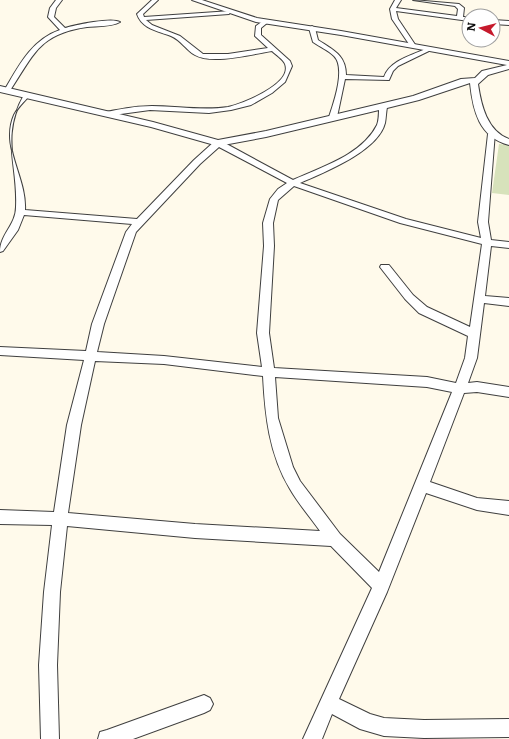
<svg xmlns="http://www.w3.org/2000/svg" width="509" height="739" font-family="Literata,serif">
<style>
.cemetery{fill:#d7e2bb}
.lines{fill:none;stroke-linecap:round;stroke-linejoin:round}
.minor-casing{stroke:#3f3f3f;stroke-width:2}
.tertiary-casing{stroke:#3f3f3f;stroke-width:2}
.minor{fill:#fff;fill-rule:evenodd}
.tertiary{fill:#fff;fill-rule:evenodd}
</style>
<rect width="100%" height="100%" fill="#fffaeb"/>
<path class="cemetery" d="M499,144L509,145V195L492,193Z"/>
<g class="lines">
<defs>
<path id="minor" d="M56,0H62L56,8L54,17L65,28C75,25 112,17 120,22C112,27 96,26 87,27C38,34 34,55 9,92H5L4,91C18,67 31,40 60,30L48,17L50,8Z
M152,0H158L143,14L144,17L231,11L229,14L146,20L152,25L180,36L203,54H228L268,48L255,36L256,26L263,21H267V23L261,28V35L290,61L292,66L285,82L272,93L251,105L231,110L209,113L150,110L106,116V112C121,109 136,106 152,106C177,106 203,111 228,107C242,104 293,84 285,64C283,59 276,55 272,51C253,54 212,65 195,55C186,50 181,40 171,36C158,31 142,29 137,14Z
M395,0H401L396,8L457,16L458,9L455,6L413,0L459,4L464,8L463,17H469V21L396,11L398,19L416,46L411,47L392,19L390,9Z
M493,20L509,21V25L493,24Z
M312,26L315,28L318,40C333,50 346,55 346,75L384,77C390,60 413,55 428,48L433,49L398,66L393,71L389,80L345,79L337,117L333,119L329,117C334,102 346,68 334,56C328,50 320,47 313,42L309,28Z
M24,95L29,96C24,102 18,107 14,115C0,147 27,177 25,210L137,219L194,160L215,141H221L293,180C321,167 362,155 377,125C379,120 379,113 379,107L383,105L387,107C386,112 386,118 385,123C378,151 325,172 300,183L406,219L481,238L478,222L488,134L495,132L488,222L491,240L509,242V248L491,246L485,296L509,298V306L484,303L477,358L468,383L477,382L509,387V397L477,392L464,393L430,482L477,498L509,501V515L477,510L426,493L387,592L339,699L370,714L384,718L424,720L509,719V737L424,738L384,736L360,729L332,714L322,739H303L372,588L331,546L195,538L67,526L60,592L57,665L59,739H41L39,665L44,592L52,525L0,524V510L54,512L67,425L84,360L0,355V347L86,351L92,324L126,232L132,224L24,215L18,230L3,251L0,252C0,234 16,225 16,207C18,163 0,137 24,95ZM219,147L287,183L278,189L270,199L263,223L264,246L257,333L262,367L164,356L97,352L104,324L136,232L200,164ZM294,186L400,223L482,244L470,327L427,307L413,295L389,265H381L380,267L405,299L419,313L468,336L465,358L456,383L427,377L274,368L269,333L274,246L273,223L278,200ZM95,361L164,364L263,376C265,415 269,454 290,489C298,503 310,517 320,531L195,524L68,513L81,425ZM275,377L427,387L452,392L379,572L340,534L300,481L293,467L278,418Z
M204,695L210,698L213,704L210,710L204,713L133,739H98L100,732L107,730Z"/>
<path id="tertiary" d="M192,0H202L257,18L341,31L509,61V69L488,75L478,84C481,105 487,131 509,139V145C479,137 473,111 470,83L419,100L379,110L266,137L218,146L151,127L0,92V86L153,122L218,140L266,131L413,96L461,79L475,78L482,71L507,65L341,35L256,22Z"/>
</defs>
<use href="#minor" class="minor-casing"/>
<use href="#tertiary" class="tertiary-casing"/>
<use href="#minor" class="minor"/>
<use href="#tertiary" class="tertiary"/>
</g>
<g transform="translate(481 28) rotate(277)"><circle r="19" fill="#ffffff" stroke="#9e9e9e"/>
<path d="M0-3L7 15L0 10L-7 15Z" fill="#c61a2c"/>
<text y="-6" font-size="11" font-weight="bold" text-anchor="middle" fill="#0c0c0c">N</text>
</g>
</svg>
